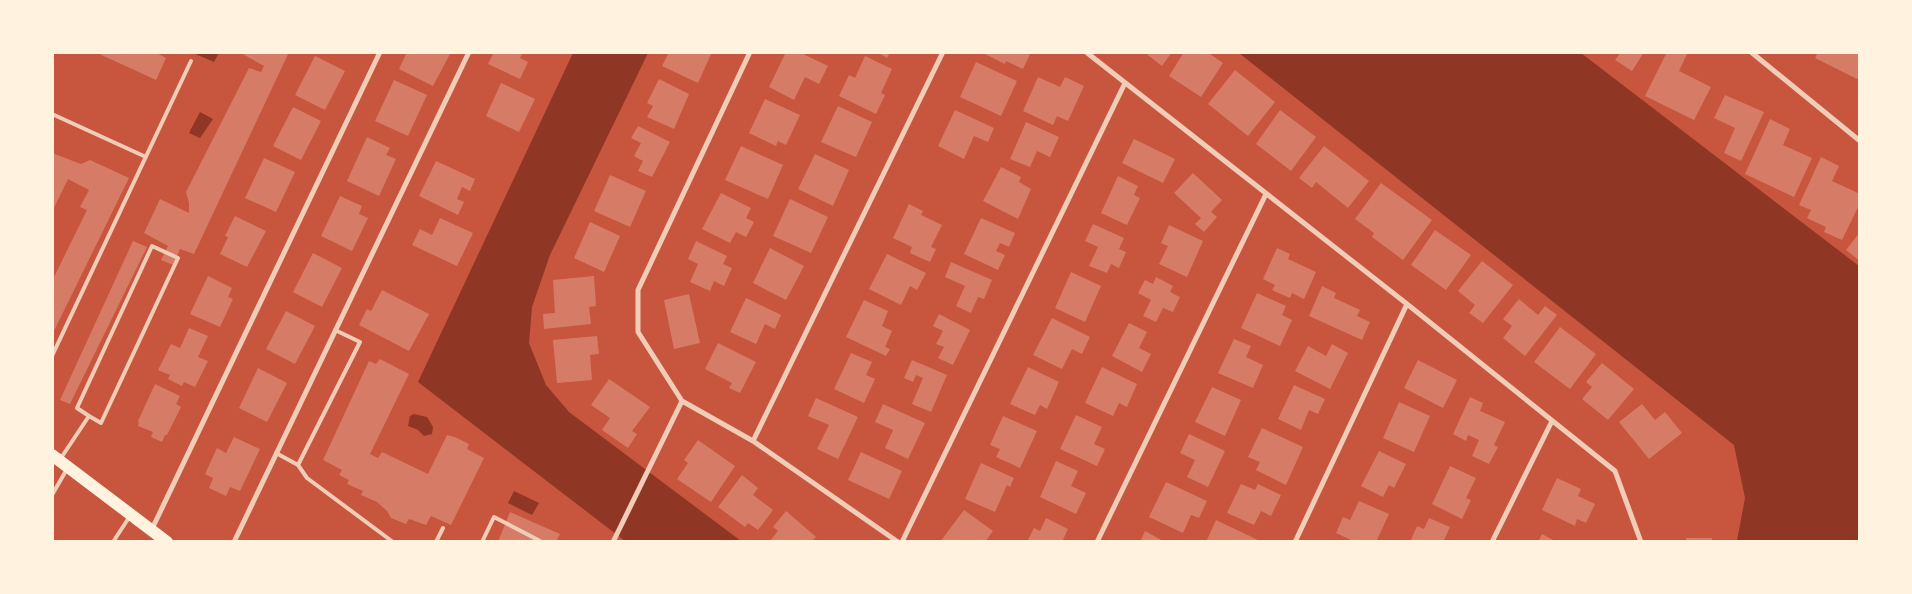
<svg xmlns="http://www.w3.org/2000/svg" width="1912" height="594" font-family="'Sofia Sans Condensed',sans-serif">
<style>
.water{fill:#8f3625}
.building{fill:#d67c66}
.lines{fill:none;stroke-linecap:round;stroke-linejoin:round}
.service{stroke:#f1ccb7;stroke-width:4}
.minor{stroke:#f1ccb7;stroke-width:5}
.primary{stroke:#fff3e0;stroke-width:12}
</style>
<rect width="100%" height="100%" fill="#c8553d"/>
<path class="water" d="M193,53H219L214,62Z
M573,53H648L550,255L532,307L529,343L546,385L569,412L741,541H625L418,382Z
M1239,53H1581L1859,266V541H1737L1745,498L1734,445Z
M200,112L213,119L200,138L189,133Z
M414,414L427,417L433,427L432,434L424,436L418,430L408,426L410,416Z
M514,491L539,503L532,515L508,503Z"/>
<path class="building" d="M95,52H155L166,58L156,80Z
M239,52H289L194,254L180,249L173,265L161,260L168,246L144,233L160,199L189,213V203L186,192L249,68L261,72L264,66Z
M407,52H451L433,86L399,69Z
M494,52H523L520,58L528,62L520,79L488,64Z
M669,52H712L698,83L662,66Z
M786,52H799L828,66L819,84L805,77L794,100L769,87Z
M877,52H890L887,58Z
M981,52H1031L1023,69L1006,61L1005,64Z
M1144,52H1172L1162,66Z
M1184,52H1207L1223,63L1201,97L1169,76Z
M1621,52H1644L1632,71L1615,60Z
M1667,52H1688L1679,71L1711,87L1694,120L1645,96Z
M1818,52H1860V75L1857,79L1815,58Z
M315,56L345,71L325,110L295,95Z
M865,56L892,69L881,93L885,95L876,114L839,96L849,75L855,78Z
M976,62L1017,81L1001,116L960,97Z
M1235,70L1275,102L1248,136L1208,104Z
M1038,77L1060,87L1065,77L1084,86L1068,121L1057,116L1053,125L1023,111Z
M659,79L689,94L674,129L647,117L653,106L647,103Z
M394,80L427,95L408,136L375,121Z
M501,83L535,99L519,132L486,116Z
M1725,95L1764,112L1741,161L1724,153L1735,128L1714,118Z
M765,99L800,115L786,145L778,141L776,146L749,133Z
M838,106L872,122L856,157L821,142Z
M293,107L321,121L301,160L273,146Z
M955,110L994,128L988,142L974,136L964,159L938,146Z
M1280,110L1316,137L1291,171L1256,144Z
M1770,119L1790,129L1783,145L1812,158L1794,197L1745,174Z
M1026,122L1059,137L1050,157L1037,151L1030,167L1010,159Z
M638,126L670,142L652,177L638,171L643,161L634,156L641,143L631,138Z
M367,137L390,148L386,155L396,159L379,196L347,181Z
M1134,139L1175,159L1163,183L1122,163Z
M741,146L783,165L768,199L725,180Z
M1324,146L1369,181L1348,208L1316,182L1312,188L1299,178Z
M52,153L81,164L90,160L129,178L52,335V281L87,210L80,207L89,190L68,179L52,212Z
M815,154L849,170L833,206L798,189Z
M1821,157L1839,166L1832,181L1860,194V203L1842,240L1824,232L1826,227L1807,218L1811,210L1799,205Z
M264,158L295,172L276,212L245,198Z
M436,161L475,179L470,191L462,187L457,199L464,202L458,215L419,196Z
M1001,167L1021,177L1019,182L1031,189L1018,219L983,201Z
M1193,173L1222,200L1211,212L1217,217L1204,232L1195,224L1201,218L1174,193Z
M610,175L646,191L630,227L594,211Z
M1118,176L1138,186L1134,195L1140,198L1127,225L1101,213Z
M1381,183L1432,220L1403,260L1372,237L1374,233L1355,219Z
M721,193L751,208L746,218L754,222L746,237L736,232L730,243L702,229Z
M340,196L362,206L359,214L368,218L352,251L321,236Z
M790,199L828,217L811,253L773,236Z
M909,204L923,211L921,215L942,225L931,247L936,249L930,262L910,253L912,247L893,238Z
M235,216L266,231L247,267L220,254L228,237L225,236Z
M440,218L473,233L457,266L412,245L420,229L432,235Z
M981,218L1015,233L1009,247L1000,243L996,251L1005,255L998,270L964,254Z
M590,222L620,236L604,272L574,258Z
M1093,224L1124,238L1119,249L1126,252L1119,268L1111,264L1107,273L1089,266L1098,247L1085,241Z
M1169,225L1203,241L1187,277L1159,264L1168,246L1161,243Z
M1435,230L1471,255L1446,290L1411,265Z
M1860,232V261L1846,250Z
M133,241L147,247L70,404L60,400Z
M696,241L727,256L723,264L732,268L724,286L714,281L710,291L690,282L698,264L688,259Z
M770,248L804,266L786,300L753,283Z
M1277,248L1290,254L1288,259L1316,272L1304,299L1292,293L1290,298L1272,290L1275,285L1263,279Z
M313,253L342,268L322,307L293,292Z
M887,254L926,273L917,290L910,286L901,305L869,289Z
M1482,261L1513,285L1483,323L1469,313L1475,305L1458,291Z
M951,262L992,280L984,299L978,297L971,313L956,306L965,286L945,277Z
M1071,272L1101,286L1085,322L1055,308Z
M208,276L232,288L228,297L233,299L220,327L190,314Z
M594,276L596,306L589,307L591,324L544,329L543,314L555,313L553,280Z
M1156,277L1173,286L1170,292L1180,297L1173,312L1163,308L1156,322L1143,316L1151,300L1138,293L1145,280L1153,284Z
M1322,286L1336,293L1334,298L1360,310L1357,316L1370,322L1362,340L1309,316Z
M382,290L429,314L409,351L359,325L367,309L371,311Z
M1257,293L1286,306L1282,315L1292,320L1280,346L1241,328Z
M689,294L700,343L674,349L664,300Z
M746,298L781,315L775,329L765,324L756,344L730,332Z
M1519,299L1538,315L1545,306L1557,315L1525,356L1503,338L1512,326L1503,319Z
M864,300L888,311L882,326L892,331L885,347L890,349L886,356L846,337Z
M286,311L315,326L295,364L266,349Z
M939,314L970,330L953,365L938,358L944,347L936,344L943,331L933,326Z
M1052,318L1090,337L1082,354L1072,349L1062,369L1033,355Z
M1129,323L1147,332L1139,348L1151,354L1142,372L1112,356Z
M1560,327L1596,354L1570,389L1534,362Z
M189,328L208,336L198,357L208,361L195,387L184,382L182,386L168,379L170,375L158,370L171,344L180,348Z
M597,336L599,354L590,355L592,380L557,383L553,340Z
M1234,339L1251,346L1246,357L1263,365L1253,388L1218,373Z
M718,343L756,362L740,393L729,388L732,383L705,369Z
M1332,344L1348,353L1330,389L1295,371L1308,346L1326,356Z
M851,353L872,362L866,375L875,379L864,403L834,389Z
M380,359L409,374L370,454L378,458L382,452L428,474L447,435L455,437L469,444L467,449L484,458L451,525L431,516L426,525L409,519L406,524L391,518L387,511L377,502L361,495L363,491L347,484L349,480L339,475L342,470L323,460L369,361L376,364Z
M912,360L947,375L931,412L912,404L923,378L916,375L913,382L904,378Z
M1418,360L1457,380L1443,408L1404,388Z
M1602,363L1634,389L1608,420L1582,399L1592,387L1586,382Z
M1028,367L1059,382L1047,409L1040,405L1035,415L1010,404Z
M1102,367L1137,384L1127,407L1119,403L1113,416L1085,403Z
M258,368L287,383L267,422L239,408Z
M609,379L650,407L632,431L637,434L628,448L602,430L610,418L591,405Z
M155,384L180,396L176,404L181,407L167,435H165L162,442L151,437L153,432L138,426L139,422L138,421Z
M1294,385L1325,399L1318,414L1309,410L1301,430L1278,419Z
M1212,387L1241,400L1225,436L1195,422Z
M1470,397L1483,403L1480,411L1505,422L1494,445L1498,447L1489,464L1472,456L1479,440L1468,435L1466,441L1453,434Z
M816,398L858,417L838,459L817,449L829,425L808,416Z
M1399,402L1430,416L1414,452L1383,438Z
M883,404L925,423L908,459L885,448L893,430L875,422Z
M1642,404L1655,420L1665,412L1682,433L1649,459L1619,422Z
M1076,415L1102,427L1094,444L1105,449L1097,466L1060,449Z
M1003,416L1037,431L1020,468L996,457L1000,449L990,445Z
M1262,428L1303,447L1286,485L1256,470L1260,462L1248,457Z
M1189,434L1225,451L1208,487L1187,477L1195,460L1180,453Z
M234,437L260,449L240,491L230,487L226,496L209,488L213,478L205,474L217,448L226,453Z
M698,440L735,466L711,502L677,479L688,463L684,460Z
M1379,451L1406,464L1394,488L1389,485L1383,497L1361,486Z
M861,452L902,471L889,499L848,480Z
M1056,461L1078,471L1071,486L1086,493L1076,514L1040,497Z
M981,463L1014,478L1010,487L1007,485L995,512L965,499Z
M1450,466L1476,478L1466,498L1471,500L1462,519L1432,504Z
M742,475L758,488L753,495L773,510L758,530L748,523L745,527L718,507Z
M1557,478L1581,489L1578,496L1595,504L1586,523L1577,519L1575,526L1542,510Z
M1166,482L1207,501L1199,518L1191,515L1183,533L1149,517Z
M1241,484L1255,490L1258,484L1281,495L1271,516L1261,511L1254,525L1227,513Z
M1359,501L1389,514L1376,542H1355L1336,533L1343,517L1350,520Z
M964,510L993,531L985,542H940Z
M786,511L816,537L811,542H769L778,531L773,527Z
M510,512L560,534L556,542H498Z
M1046,518L1068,529L1062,542H1027L1034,528L1040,531Z
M1429,518L1450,527L1443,542H1410L1417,526L1424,529Z
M1216,520L1258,540V542H1206Z
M1145,531L1165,542H1140Z
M1542,534L1557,542H1538Z
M1686,538H1712V542H1686Z"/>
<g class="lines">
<path class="service" d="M52,114L146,157
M52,356L191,61
M276,453L298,465L360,342L335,330
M61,458L89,416L101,423L178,258L152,246L77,408L89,416
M298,465L307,478L393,542
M52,495L67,469
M113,542L130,516
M436,542L443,528
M482,542L494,517L542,542"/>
<path class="minor" d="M750,52L638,290V332L682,401L753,441L898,542
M1086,52L1407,304L1615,471L1641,542
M1751,52L1860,141
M753,441L943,52
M152,529L380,52
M234,542L469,52
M613,542L682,401
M902,542L1125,83
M1097,542L1266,194
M1295,542L1407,304
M1492,542L1552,421"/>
<path class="primary" d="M52,455L167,542"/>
</g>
<rect width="1912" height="594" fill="none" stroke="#fff3e0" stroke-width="108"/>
</svg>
